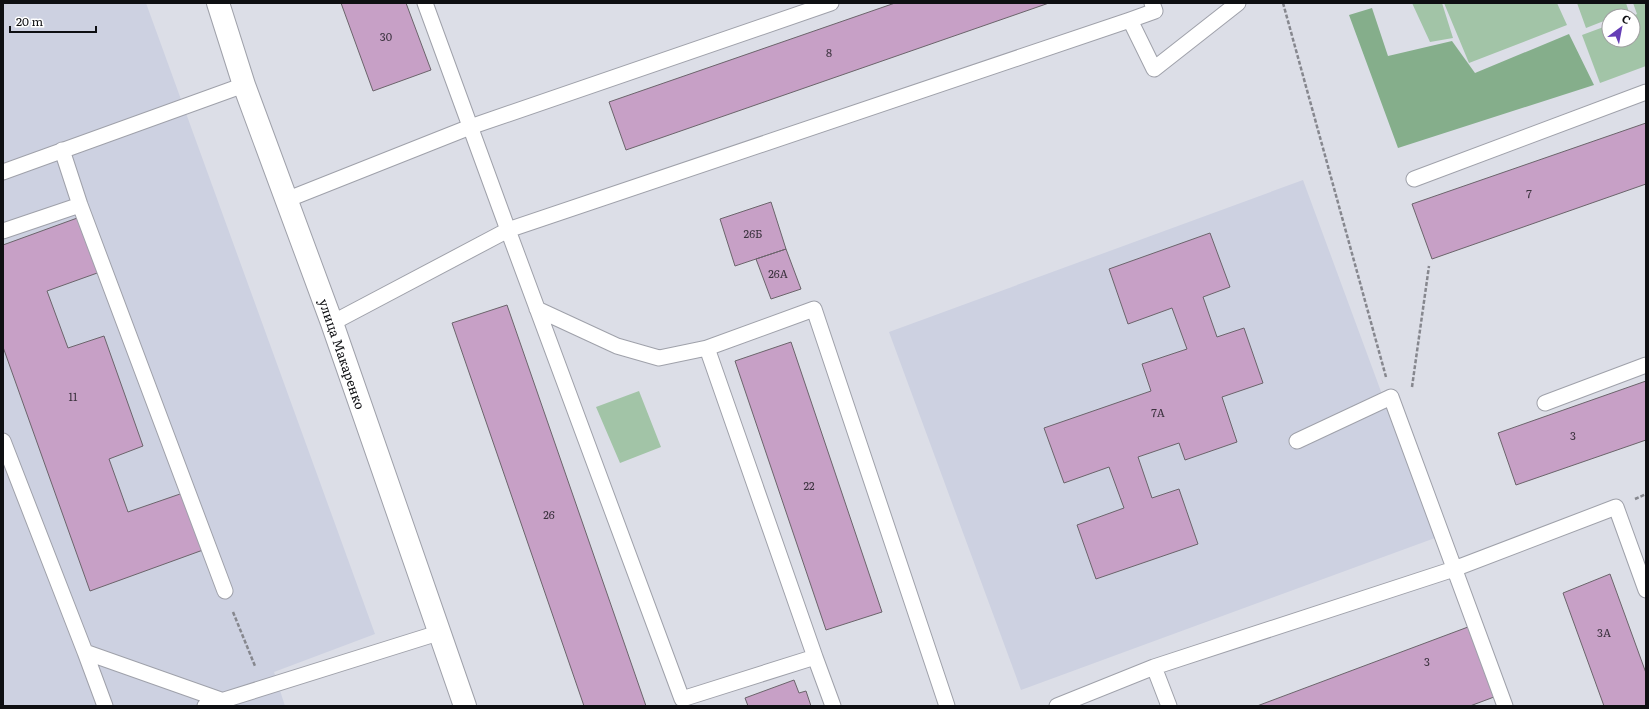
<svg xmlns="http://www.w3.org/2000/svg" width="1649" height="709" font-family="Literata,serif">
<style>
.built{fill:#cdd1e1}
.green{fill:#a2c4a7}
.forest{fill:#85ae8b}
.building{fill:#c7a0c6;stroke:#6b646b}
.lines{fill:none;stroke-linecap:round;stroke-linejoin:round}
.lane-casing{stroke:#9fa1aa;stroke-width:17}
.street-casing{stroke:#9fa1aa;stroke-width:24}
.path{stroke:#86878e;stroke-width:2.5;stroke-dasharray:4 2;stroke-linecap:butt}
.lane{stroke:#fff;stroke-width:15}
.street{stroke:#fff;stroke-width:22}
.labels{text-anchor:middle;stroke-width:3.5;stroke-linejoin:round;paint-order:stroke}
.number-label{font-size:11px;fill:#3c333f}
.street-label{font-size:13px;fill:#0e0f12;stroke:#fff}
</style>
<rect width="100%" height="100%" fill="#dcdee7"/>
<path class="built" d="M3,3H146L375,634L274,672L285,706H3Z
M1303,180L1435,538L1021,690L889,332Z"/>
<path class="green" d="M1412,3H1442L1453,38L1430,42Z
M1444,3H1557L1567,25L1469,63Z
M1577,3H1626L1629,12L1618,16H1609V19L1586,28Z
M1633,3H1646V66L1600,83L1582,35L1609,25V40H1633V16L1637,14Z
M639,391L661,447L620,463L596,407Z"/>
<path class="forest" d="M1372,8L1388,56L1452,41L1475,73L1569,34L1594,85L1398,148L1349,15Z"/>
<path class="building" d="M341,3H406L431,70L373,91Z
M895,3H1049L626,150L609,102Z
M1646,123V184L1432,259L1412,204Z
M771,202L786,249L735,266L720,219Z
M80,217L100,272L47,291L68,348L104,336L143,446L109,459L128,512L183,493L203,550L90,591L3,347V245Z
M1210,233L1230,287L1203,297L1217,337L1244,328L1263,383L1222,397L1237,442L1185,460L1179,443L1138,457L1152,498L1179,489L1198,544L1096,579L1077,525L1124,508L1109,467L1064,483L1044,428L1151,391L1142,364L1187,349L1172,308L1128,324L1109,269Z
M786,249L801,289L771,299L756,259Z
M507,305L646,706H584L452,323Z
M791,342L882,612L826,630L735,361Z
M1646,381V440L1516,485L1498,433Z
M1610,574L1646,673V706H1604L1563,593Z
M1468,627L1494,697L1470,706H1257Z
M794,680L799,693L806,691L811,706H748L745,698Z"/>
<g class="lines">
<defs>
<path id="lane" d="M425,3L508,230L1130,20L1155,11L1152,3
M1130,20L1154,69L1238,3
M62,150L80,205L225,591
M3,172L244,85
M1414,179L1646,92
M286,200L470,127L831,3
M3,231L80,205
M537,309L617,346L659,358L707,348L815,657
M332,323L508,230L682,699L815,657L833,706
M707,348L814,309L947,706
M1545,403L1646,365
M3,441L85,652
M1297,441L1391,397L1505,706
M1154,667L1169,706
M105,706L85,652L221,700
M205,706L438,633
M1057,706L1154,667L1454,569L1616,507L1646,590"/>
<path id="street" d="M218,3L244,85L332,323L465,706"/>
</defs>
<use href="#lane" class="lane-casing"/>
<use href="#street" class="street-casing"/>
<path class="path" d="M1283,3L1386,377
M1412,387L1429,266
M1635,499L1646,494
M233,612L255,666"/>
<use href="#lane" class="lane"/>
<use href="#street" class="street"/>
</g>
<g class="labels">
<g class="number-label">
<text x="386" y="41">30</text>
<text x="829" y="57">8</text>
<text x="1529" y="198">7</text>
<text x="753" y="238">26Б</text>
<text x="778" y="278">26А</text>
<text x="73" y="401">11</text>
<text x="1158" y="417">7А</text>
<text x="1573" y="440">3</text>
<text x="809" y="490">22</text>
<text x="549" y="519">26</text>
<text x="1604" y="637">3А</text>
<text x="1427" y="666">3</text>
</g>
<g class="street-label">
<text transform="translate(342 354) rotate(71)" y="5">улица Макаренко</text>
</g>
</g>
<rect width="1649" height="709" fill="none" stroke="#0e0f12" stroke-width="8"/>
<g transform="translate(1621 28) rotate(32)"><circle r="19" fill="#ffffff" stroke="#9f9fa0"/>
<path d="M0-3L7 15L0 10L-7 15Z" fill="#653eb6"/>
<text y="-6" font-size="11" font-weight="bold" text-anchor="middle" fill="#0e0f12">С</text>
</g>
<path d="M10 26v6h86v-6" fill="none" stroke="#0e0f12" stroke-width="2"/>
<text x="16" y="26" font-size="12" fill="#0e0f12" stroke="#ffffff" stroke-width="3" paint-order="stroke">20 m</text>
</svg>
